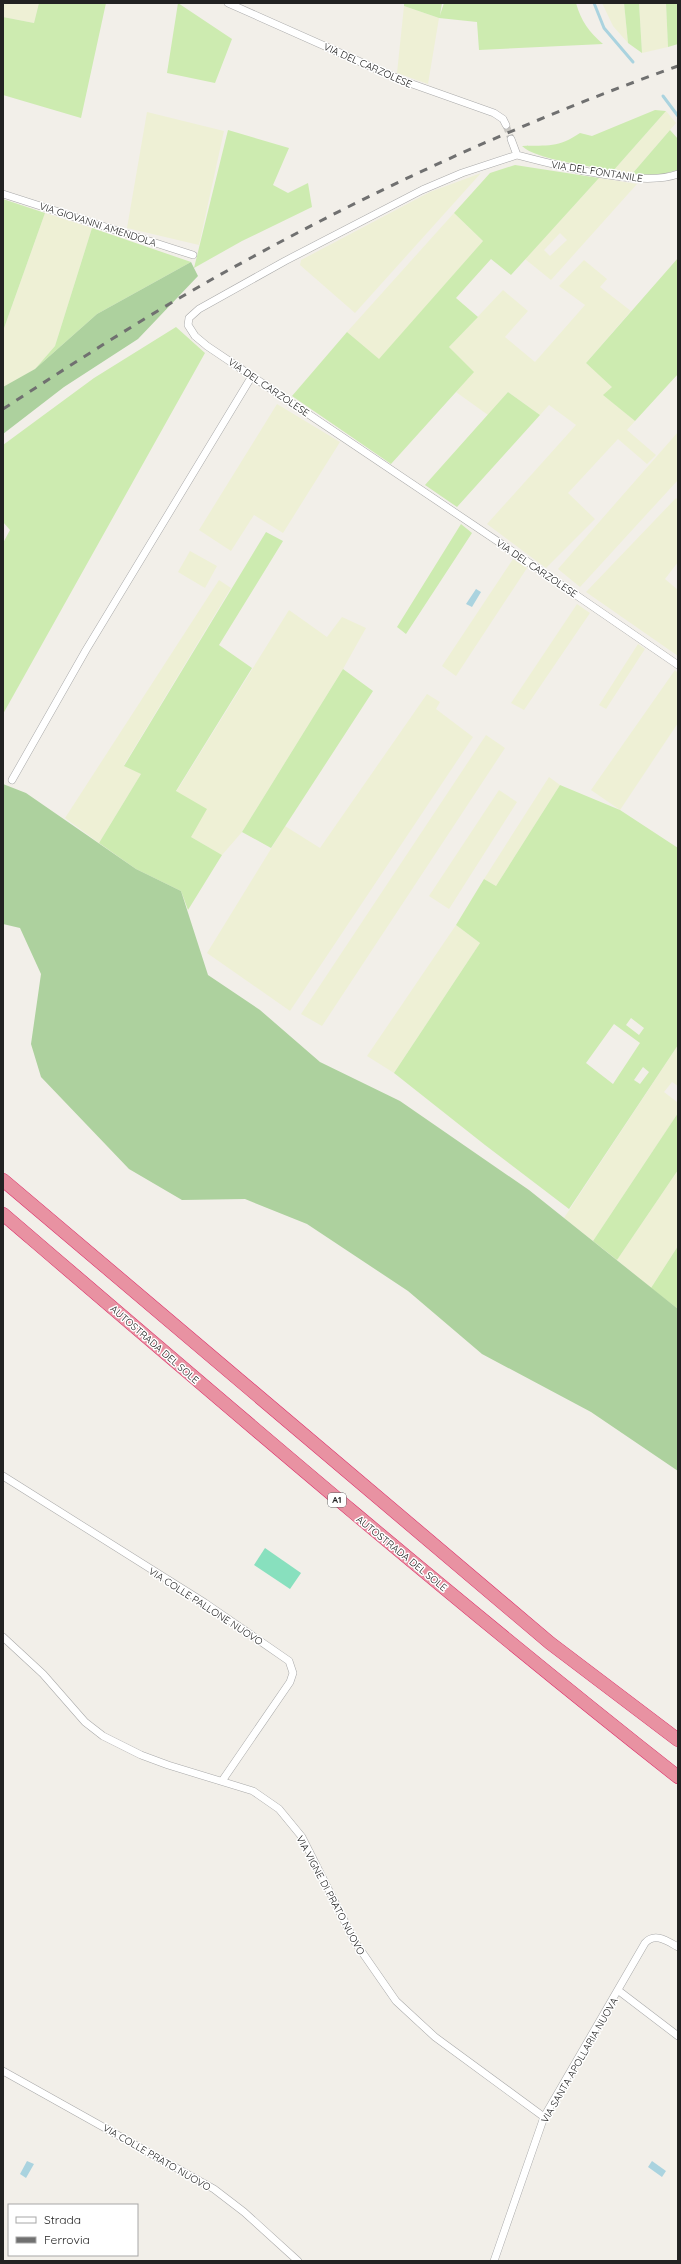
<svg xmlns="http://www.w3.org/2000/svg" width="681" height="2264" font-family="Quicksand,sans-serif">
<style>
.farmland{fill:#eef0d5;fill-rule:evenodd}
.grass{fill:#cdebb0;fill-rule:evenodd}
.forest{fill:#add19e}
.pitch{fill:#88e0be}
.water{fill:#aad3df}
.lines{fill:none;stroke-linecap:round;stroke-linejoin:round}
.stream{stroke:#aad3df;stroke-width:3}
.minor-tunnel{stroke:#c8c6c1;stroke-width:7;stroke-dasharray:7 3.5;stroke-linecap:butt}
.minor-casing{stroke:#a9a9a9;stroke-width:8}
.motorway-casing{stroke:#dc2a67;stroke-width:14}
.minor{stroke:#fff;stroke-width:7}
.motorway{stroke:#e892a2;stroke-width:13}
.rail{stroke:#707070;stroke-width:3;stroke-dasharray:8 8;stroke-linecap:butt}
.labels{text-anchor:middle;stroke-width:3;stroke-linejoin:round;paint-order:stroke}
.shield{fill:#fff;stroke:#646464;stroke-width:1}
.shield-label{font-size:9px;font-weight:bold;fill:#222}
.street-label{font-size:10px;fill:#222;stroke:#fff}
</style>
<rect width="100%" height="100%" fill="#f2efe9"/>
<path class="farmland" d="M3,3H39L34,23L3,17Z
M602,3H624L628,43L613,26Z
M639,3H666L668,47L642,53Z
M404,6L439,18L428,84L397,73Z
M666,111L676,123L632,174L613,171Z
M147,112L224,131L199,245L127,228Z
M481,173L355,313L300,265L301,260L430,192Z
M599,178L637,184L551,280L525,259ZM560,233L567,240L550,256L544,250Z
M45,213L92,228L55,346L35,369L3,389V331Z
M454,213L483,241L379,360L347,332Z
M584,260L607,279L600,287L631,311L586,363L613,387L604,395L635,421L627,430L656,455L647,464L618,439L568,493L595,519L546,568L487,524L576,425L549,405L540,415L508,392L488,415L456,392L473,372L449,347L503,290L528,311L505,337L535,362L585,305L559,286Z
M277,404L340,442L283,533L254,515L231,551L199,530Z
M678,432V480L580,587L558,569Z
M676,498L678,500V562L665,579L678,590V656L586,592Z
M190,551L217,566L205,588L178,572Z
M513,559L527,568L456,676L442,666Z
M219,580L231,588L124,765L141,774L99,843L65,818Z
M577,604L590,613L524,710L511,703Z
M289,610L327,637L342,617L366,628L343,669L242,832L222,855L191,837L176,792Z
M638,644L645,649L606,709L599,705Z
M675,670L678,673V723L620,810L591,790Z
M427,694L440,702L436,709L473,737L290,1011L207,953L285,826L320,848Z
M486,735L505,748L322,1026L301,1014Z
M549,777L560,785L496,886L484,879Z
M499,790L517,802L449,909L429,896Z
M456,925L480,943L394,1073L367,1056Z
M678,1045V1086L672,1082L664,1092L677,1102L678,1101V1113L593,1241L564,1218Z
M678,1170V1246L651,1288L617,1260Z"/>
<path class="grass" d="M39,3H106L81,118L3,95V17L34,23Z
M178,3L232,39L215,83L167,73Z
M404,3H442L440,15L444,3H576C581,21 589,32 603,44L479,50L477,22L439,18L404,6Z
M624,3H639L642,53L628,43Z
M666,3H678V44L668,47Z
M655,110L666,111L613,171C592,166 536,160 522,146C548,145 558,148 580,133L592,136Z
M228,130L289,148L273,185L288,193L308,183L312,207L242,241L194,268Z
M670,130L678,139V170L659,175L632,174Z
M515,165L599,178L511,275L491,259L456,298L478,317L449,347L474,372L391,464L292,396L347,332L379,359L483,241L454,213L490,173Z
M3,199L45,213L3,331Z
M92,228L191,262L97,314L35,369L55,346Z
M678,258V374L635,421L603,395L612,387L586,363Z
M176,327L205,353L3,714V543L10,530L3,522V445L94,378Z
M508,392L540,415L457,507L425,485Z
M461,524L472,533L406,634L397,627Z
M266,532L283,541L219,645L252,668L176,791L207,809L191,837L222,855L188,910L181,891L136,869L99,843L141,774L124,766Z
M343,669L373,691L271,848L242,832Z
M560,785L620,810L678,848V1045L569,1209L485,1145L394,1073L480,943L456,925L484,879L496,886ZM631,1018L644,1028L639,1035L626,1025ZM614,1024L640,1043L613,1084L586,1063ZM643,1067L649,1072L640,1084L634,1080Z
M678,1113V1170L617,1260L593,1241Z
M678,1246V1309L651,1288Z"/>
<path class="forest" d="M191,262L198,276L138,339L64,387L3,434V387L35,369L97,314Z
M3,784L26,793L136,869L181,891L208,975L260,1010L320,1062L400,1101L529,1190L678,1309V1471L591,1412L482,1354L408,1291L307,1224L245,1199L182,1200L129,1169L41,1077L31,1044L41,974L20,928L3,924Z"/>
<path class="pitch" d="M265,1548L301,1573L290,1589L254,1565Z"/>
<path class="water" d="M476,589L481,592L472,607L466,604Z
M27,2161L34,2164L26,2178L20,2174Z
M652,2161L666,2171L662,2177L648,2167Z"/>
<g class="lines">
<path class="stream" d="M594,3L604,28L633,62
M663,96L678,116"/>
<path class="minor-tunnel" d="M506,125L511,139"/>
<defs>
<path id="minor" d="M228,3L401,80L494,113L503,119L506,125
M511,139L517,155
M517,155L462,173L422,190L285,261L199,309L189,318L188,325L195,336L207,346L512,551L678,665
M517,155C555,165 642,188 678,174
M3,194L193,255
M12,780L86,650L252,376
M3,1476L205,1603L289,1661L293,1673L290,1682L222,1781
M3,1637L43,1674L85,1722L103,1736L141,1755L168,1765L253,1791L279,1809L302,1837L355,1942L396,2001L435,2037L544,2117
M619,1991L678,2036
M3,2071L214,2189L244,2212L298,2261
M494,2261L544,2117L645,1943C655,1932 667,1941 678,1947"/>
<path id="motorway" d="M3,1180L550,1643L678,1740
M3,1214C226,1405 448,1596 678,1777"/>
</defs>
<use href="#minor" class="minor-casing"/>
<use href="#motorway" class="motorway-casing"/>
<use href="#minor" class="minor"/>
<use href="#motorway" class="motorway"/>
<path class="rail" d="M3,409C83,357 163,305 247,260C385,184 530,119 678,66"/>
</g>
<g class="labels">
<rect class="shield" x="328" y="1493" width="18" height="14" rx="3"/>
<g class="shield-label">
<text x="337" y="1503">A1</text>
</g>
<g class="street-label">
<text transform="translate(368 65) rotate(24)" y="4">VIA DEL CARZOLESE</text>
<text transform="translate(597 171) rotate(9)" y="4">VIA DEL FONTANILE</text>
<text transform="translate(98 224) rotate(18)" y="4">VIA GIOVANNI AMENDOLA</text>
<text transform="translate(269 387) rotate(34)" y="4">VIA DEL CARZOLESE</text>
<text transform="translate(537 568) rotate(34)" y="4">VIA DEL CARZOLESE</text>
<text transform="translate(155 1344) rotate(41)" y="4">AUTOSTRADA DEL SOLE</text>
<text transform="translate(402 1553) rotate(39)" y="4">AUTOSTRADA DEL SOLE</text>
<text transform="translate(206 1606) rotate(33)" y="4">VIA COLLE PALLONE NUOVO</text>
<text transform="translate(331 1895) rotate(62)" y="4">VIA VIGNE DI PRATO NUOVO</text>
<text transform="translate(579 2060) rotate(-60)" y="4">VIA SANTA APOLLARIA NUOVA</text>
<text transform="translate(157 2157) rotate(30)" y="4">VIA COLLE PRATO NUOVO</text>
</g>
</g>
<rect width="681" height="2264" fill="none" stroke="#222222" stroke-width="8"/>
<rect x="8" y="2204" width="130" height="52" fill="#ffffff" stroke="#a7a7a7"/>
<rect x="16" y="2217" width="20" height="6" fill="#ffffff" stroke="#a7a7a7"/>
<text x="44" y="2224" font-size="12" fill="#222222">Strada</text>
<rect x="16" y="2237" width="20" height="6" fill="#707070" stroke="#a7a7a7"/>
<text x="44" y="2244" font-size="12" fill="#222222">Ferrovia</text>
</svg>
